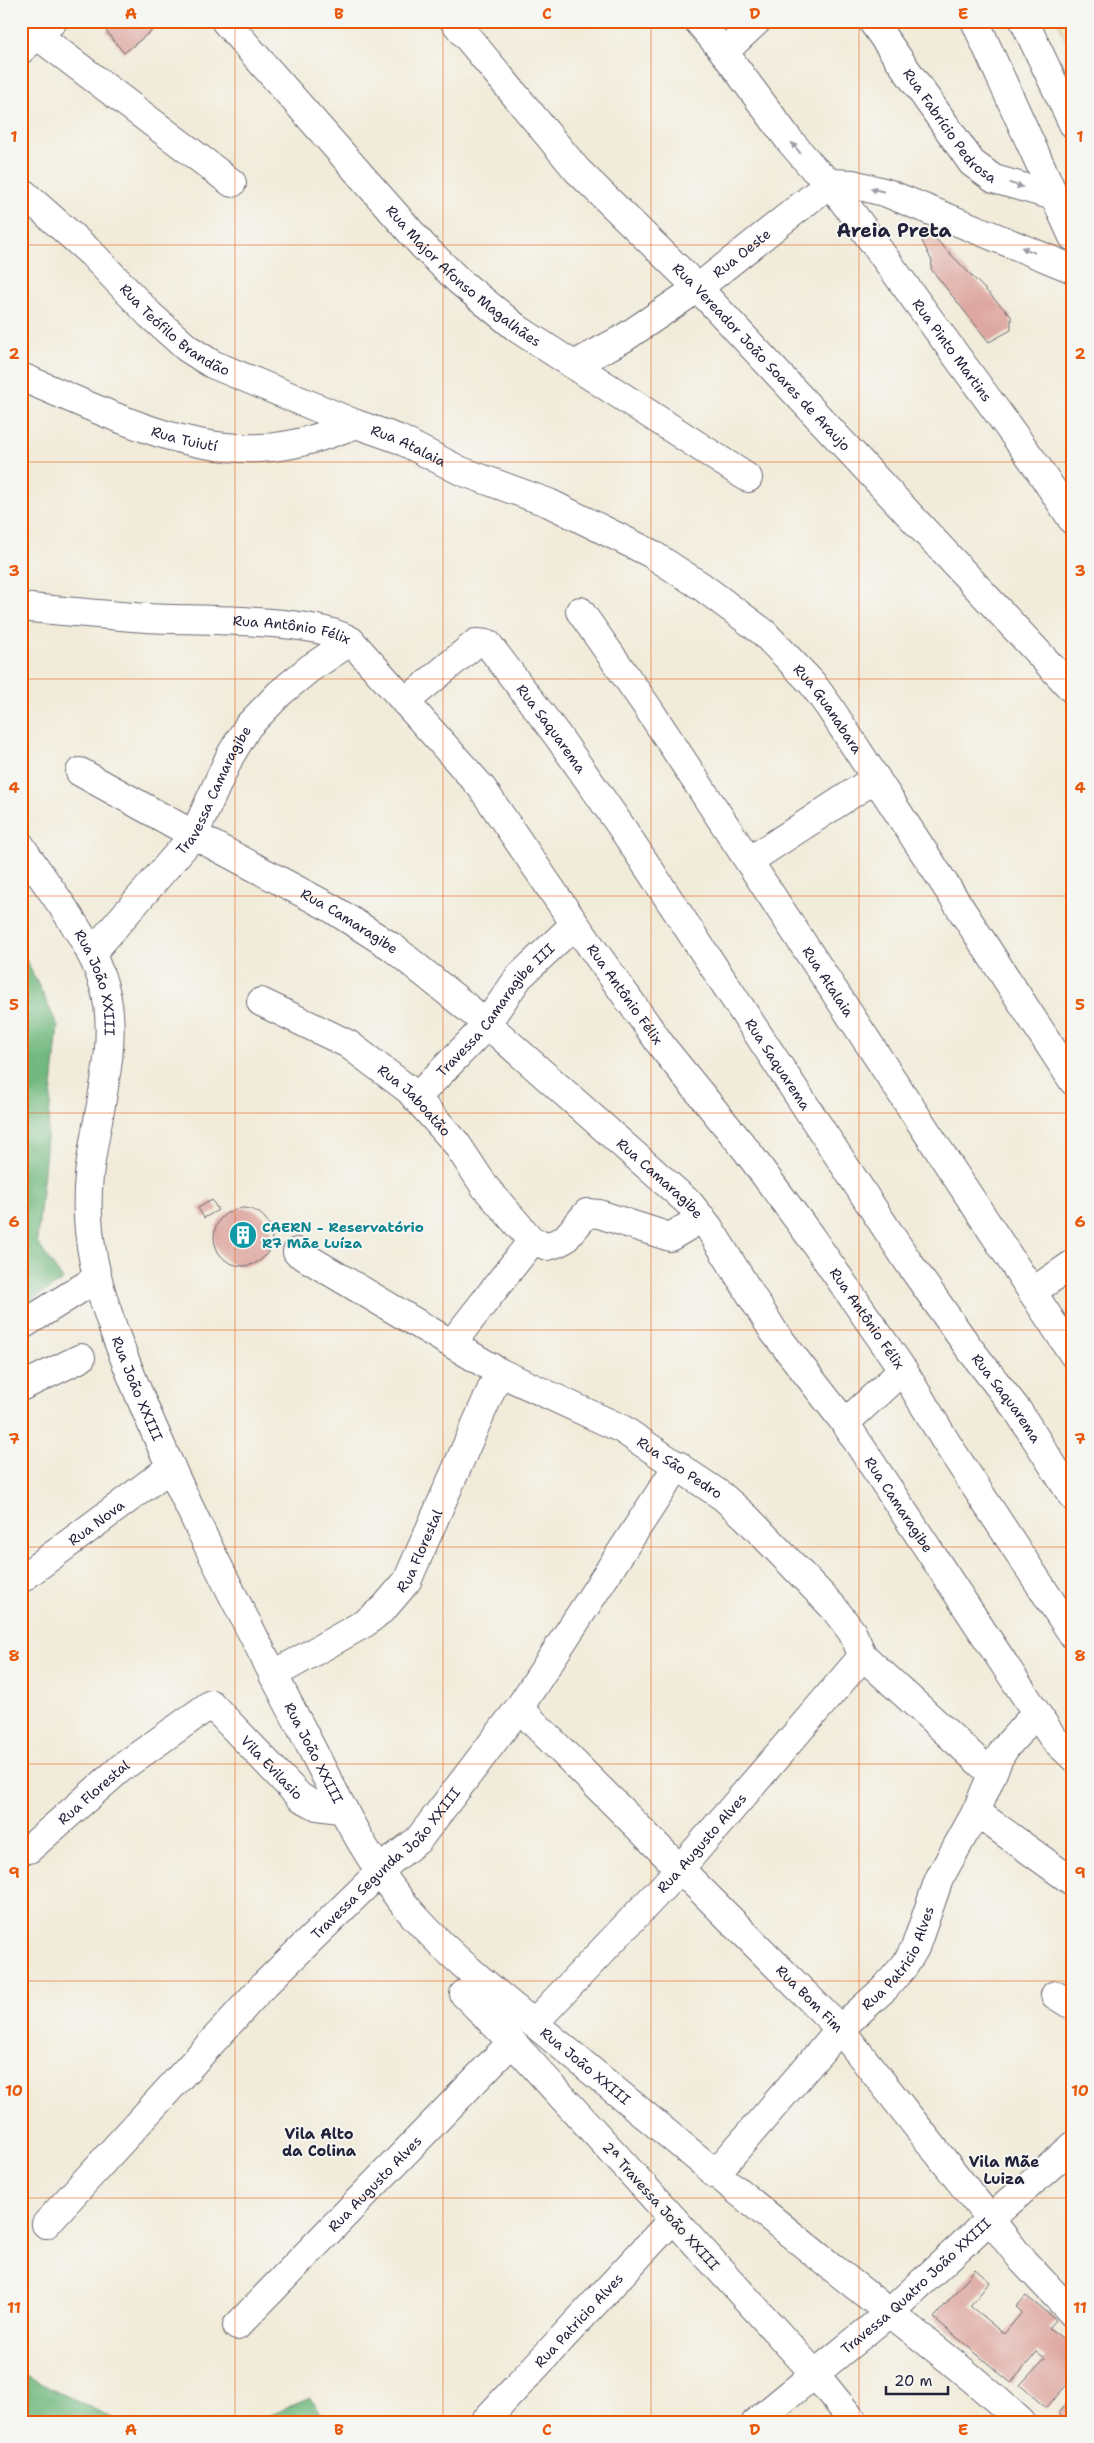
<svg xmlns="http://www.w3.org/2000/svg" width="1094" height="2443" font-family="'Shantell Sans',sans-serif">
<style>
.forest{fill:#71b87e;stroke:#4a6d5c}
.sand{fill:#eeda9e;stroke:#887e6c}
.building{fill:#dea8a1}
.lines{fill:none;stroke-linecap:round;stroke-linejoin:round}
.minor-casing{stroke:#6a6872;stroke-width:30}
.major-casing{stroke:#6a6872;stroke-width:30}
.minor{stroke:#fff;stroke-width:28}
.major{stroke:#fff;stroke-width:28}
.oneway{fill:#9c9ca7}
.grid{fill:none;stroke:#e8590c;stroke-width:1;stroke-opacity:0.55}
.labels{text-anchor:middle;stroke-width:4;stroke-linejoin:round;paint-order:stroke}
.street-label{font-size:14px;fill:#22223b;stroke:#f6f6f2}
.culture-label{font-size:14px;font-weight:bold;fill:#0d838f;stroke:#f6f6f2;text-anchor:start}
.neighbourhood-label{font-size:15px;font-weight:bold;fill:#22223b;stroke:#f6f6f2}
.district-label{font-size:19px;font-weight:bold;fill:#22223b;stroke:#f6f6f2}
.neatline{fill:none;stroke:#e8590c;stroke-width:2}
.grid-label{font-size:16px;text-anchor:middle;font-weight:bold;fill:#e8590c}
</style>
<rect width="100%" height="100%" fill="#f6f6f2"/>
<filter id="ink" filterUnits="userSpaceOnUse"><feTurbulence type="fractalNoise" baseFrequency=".02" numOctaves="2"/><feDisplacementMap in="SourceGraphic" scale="10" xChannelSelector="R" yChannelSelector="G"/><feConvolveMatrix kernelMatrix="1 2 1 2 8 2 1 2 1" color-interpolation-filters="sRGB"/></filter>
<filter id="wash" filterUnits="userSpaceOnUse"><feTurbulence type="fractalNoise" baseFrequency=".0096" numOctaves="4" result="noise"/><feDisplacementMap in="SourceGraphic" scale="20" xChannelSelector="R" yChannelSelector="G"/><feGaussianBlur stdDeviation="1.12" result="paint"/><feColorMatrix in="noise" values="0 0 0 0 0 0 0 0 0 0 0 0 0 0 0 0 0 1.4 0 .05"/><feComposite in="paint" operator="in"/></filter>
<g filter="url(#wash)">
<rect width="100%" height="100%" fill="#f1ebd9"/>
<path class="forest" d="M21,949L58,1026L37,1242L63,1280L21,1307Z
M21,2374L121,2422H21Z
M310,2398L328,2422H254Z"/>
<path class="sand" d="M1058,21H1073V60Z"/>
<g id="blocks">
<path class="building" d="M118,21H164L124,53L106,31Z
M930,233L1011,316V330L989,342L931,269L932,261L922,241Z
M212,1200L218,1210L204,1218L198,1208Z
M214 1237a29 29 0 1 1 58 0a29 29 0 1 1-58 0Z
M975,2269L990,2282L970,2306L1004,2334L1022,2312L1016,2307L1026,2296L1056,2320L1049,2328L1073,2346V2378L1046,2408L1020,2385L1045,2358L1037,2352L1011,2383L934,2318Z
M1073,2396V2422H1068L1058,2413Z"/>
</g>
</g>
<g filter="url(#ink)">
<use href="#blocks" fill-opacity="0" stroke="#6a6872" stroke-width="1"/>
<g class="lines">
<defs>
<g id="minor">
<path id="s1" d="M225,21L423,246L459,281L518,329L748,478"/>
<path id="s2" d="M454,21L577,170L698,288L1073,690"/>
<path d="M1024,21L1073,124"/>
<path d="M21,23L232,183"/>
<path d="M21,50L53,21"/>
<path d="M724,52L757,21"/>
<path id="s3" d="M21,191L92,254L150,315L187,348L212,364L356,424L399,439L461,471L549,503L650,553L701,586L763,632L812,683L830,708L1073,1081"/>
<path id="s4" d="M574,365L624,338L698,288L830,183L1036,465L1073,521"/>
<path id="s5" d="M21,377C97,408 177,452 260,448C294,447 325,436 356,424"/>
<path id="s6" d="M21,607C63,611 105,615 147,618C196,621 313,617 351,641L482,788L575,924L664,1049L747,1151L810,1236L903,1370L946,1442L1073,1635"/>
<path id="s7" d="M580,611L646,705L1073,1354"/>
<path id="s8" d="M405,702L476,643L488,644L557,735L620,825L909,1263L969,1348L1018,1411L1073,1497"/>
<path id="s9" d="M80,772L194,835L331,908L392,947L486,1023L690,1204L708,1226L774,1332L845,1423L1053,1738L1073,1757"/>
<path d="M749,861L876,778"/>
<path id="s10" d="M91,954L194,835L230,756L248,726L280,693L309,669L351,641"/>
<path id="s11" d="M261,1002L348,1044L409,1090L456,1143L485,1187L532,1241L548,1246L557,1243L565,1239L587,1213L599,1214L670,1237L702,1218"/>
<path id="s12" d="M416,1098L482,1030L519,977L575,924"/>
<path id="s13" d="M297,1252L499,1372L622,1429L722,1496L746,1517L833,1607L852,1632L863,1656L992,1774"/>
<path d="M1032,1292L1073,1264"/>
<path d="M21,1326L96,1279"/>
<path d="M452,1343L532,1241"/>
<path d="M21,1387L81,1358"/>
<path d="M845,1423L903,1370"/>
<path id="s14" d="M21,1579L171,1467"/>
<path id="s15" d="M273,1675L365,1623L384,1608L407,1581L499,1372"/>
<path id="s16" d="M519,1708L840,2029L1023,2261L1073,2314"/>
<path d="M976,1812L1073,1882"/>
<path id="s17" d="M29,1849L121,1768L211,1704L300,1797L317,1806L344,1810"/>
<path d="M464,1994L512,2042L815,2374L854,2422"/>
<path d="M1055,1995L1073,2006"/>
<path id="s18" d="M534,2023L679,1870L863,1656"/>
<path id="s19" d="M715,2174L840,2029L885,1988L905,1965L915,1948L939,1879L976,1812L999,1758L1005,1748L1036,1713"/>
<path id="s20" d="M46,2224L264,1985L393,1859L418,1840L519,1708L678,1465"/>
<path id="s21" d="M237,2326L512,2042"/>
<path id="s22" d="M484,2422L672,2220"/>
<path id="s23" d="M756,2422L889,2313L990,2219L1073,2146"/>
</g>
<g id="major">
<path d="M698,21L724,52L789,140L814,169L830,183L853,184L887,193L1073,269"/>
<path id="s24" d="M872,21L972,163L994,179L1054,196"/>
<path d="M975,21L1073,237"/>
<path id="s25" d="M21,846C49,890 92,939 105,990C120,1046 95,1118 89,1176C83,1234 97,1285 117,1339C166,1469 234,1599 298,1722C333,1788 364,1861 415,1917C461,1968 517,2009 570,2053C659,2127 748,2200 838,2272C899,2321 964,2368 1021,2422"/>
</g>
</defs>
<use href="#minor" class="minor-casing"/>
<use href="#major" class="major-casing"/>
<use href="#minor" class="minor"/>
<use href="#major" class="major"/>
</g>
<defs><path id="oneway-solid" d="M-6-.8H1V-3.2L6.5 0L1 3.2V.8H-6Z" transform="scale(1.25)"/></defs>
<g class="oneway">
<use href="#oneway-solid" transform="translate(796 148) rotate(-130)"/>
<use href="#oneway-solid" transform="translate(1016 185) rotate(17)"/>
<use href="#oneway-solid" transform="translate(877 190) rotate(-166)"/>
<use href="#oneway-solid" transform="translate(1028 250) rotate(-158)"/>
</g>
</g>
<path class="grid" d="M235,21V2422M443,21V2422M651,21V2422M859,21V2422M21,245H1073M21,462H1073M21,679H1073M21,896H1073M21,1113H1073M21,1330H1073M21,1547H1073M21,1764H1073M21,1981H1073M21,2198H1073"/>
<defs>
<symbol id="building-disc" viewBox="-11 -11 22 22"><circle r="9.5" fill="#0f9aa8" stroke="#f6f6f2"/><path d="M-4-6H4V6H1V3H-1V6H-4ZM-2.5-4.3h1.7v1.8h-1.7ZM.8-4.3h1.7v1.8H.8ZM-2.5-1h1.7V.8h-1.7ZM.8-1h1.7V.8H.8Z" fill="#fff"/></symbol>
</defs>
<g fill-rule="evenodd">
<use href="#building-disc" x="227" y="1219" width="32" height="32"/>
</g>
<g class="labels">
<g class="street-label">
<text dy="5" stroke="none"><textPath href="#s24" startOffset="131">Rua Fabrício Pedrosa</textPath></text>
<text dy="5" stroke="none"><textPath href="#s4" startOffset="202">Rua Oeste</textPath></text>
<text dy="5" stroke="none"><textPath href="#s1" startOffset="350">Rua Major Afonso Magalhães</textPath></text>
<text dy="5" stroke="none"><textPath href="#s3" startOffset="208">Rua Teófilo Brandão</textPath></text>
<text dy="5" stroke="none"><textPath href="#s4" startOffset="522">Rua Pinto Martins</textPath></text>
<text dy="5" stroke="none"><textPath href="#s2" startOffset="456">Rua Vereador João Soares de Araujo</textPath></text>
<text dy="5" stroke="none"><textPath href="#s5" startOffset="175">Rua Tuiutí</textPath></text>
<text dy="5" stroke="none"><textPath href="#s3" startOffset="471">Rua Atalaia</textPath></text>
<text dy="5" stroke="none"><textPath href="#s6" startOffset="272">Rua Antônio Félix</textPath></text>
<text dy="5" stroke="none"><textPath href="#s3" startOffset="975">Rua Guanabara</textPath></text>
<text dy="5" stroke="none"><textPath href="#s8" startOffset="210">Rua Saquarema</textPath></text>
<text dy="5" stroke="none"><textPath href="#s10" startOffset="206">Travessa Camaragibe</textPath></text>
<text dy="5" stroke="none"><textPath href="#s9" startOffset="308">Rua Camaragibe</textPath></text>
<text dy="5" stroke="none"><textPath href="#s7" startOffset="446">Rua Atalaia</textPath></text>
<text dy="5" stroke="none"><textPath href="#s25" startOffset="158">Rua João XXIII</textPath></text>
<text dy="5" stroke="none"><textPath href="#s6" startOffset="781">Rua Antônio Félix</textPath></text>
<text dy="5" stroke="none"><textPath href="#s12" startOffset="119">Travessa Camaragibe III</textPath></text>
<text dy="5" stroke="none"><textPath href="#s8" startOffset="615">Rua Saquarema</textPath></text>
<text dy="5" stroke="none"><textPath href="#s11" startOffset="184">Rua Jaboatão</textPath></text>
<text dy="5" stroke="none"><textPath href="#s9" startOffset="712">Rua Camaragibe</textPath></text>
<text dy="5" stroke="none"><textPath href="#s6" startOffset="1186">Rua Antônio Félix</textPath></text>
<text dy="5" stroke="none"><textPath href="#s25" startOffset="576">Rua João XXIII</textPath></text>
<text dy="5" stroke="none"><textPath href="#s8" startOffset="1020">Rua Saquarema</textPath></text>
<text dy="5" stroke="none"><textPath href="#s13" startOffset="440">Rua São Pedro</textPath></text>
<text dy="5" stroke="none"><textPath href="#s9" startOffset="1118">Rua Camaragibe</textPath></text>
<text dy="5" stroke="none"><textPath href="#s14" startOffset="94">Rua Nova</textPath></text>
<text dy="5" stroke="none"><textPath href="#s15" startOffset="198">Rua Florestal</textPath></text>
<text dy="5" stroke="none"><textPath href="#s25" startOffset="981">Rua João XXIII</textPath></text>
<text dy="5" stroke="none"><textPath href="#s17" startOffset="321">Vila Evilasio</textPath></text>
<text dy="5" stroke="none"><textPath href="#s17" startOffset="86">Rua Florestal</textPath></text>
<text dy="5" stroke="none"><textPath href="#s18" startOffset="246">Rua Augusto Alves</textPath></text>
<text dy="5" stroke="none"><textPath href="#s20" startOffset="496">Travessa Segunda João XXIII</textPath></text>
<text dy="5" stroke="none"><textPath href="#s19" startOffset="285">Rua Patricio Alves</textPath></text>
<text dy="5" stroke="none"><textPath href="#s16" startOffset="411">Rua Bom Fim</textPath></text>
<text dy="5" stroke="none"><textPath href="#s25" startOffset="1401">Rua João XXIII</textPath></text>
<text dy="5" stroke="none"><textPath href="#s21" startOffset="198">Rua Augusto Alves</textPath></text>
<text transform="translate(661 2206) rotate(48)" y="5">2ª Travessa João XXIII</text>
<text dy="5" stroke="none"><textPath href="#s23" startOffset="210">Travessa Quatro João XXIII</textPath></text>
<text dy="5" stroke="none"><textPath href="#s22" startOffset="139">Rua Patricio Alves</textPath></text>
</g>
<g class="culture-label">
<text x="262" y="1232">CAERN - Reservatório<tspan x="262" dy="16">R7 Mãe Luíza</tspan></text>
</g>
<g class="neighbourhood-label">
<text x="319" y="2139">Vila Alto<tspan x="319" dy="17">da Colina</tspan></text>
<text x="1004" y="2167">Vila Mãe<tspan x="1004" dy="17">Luiza</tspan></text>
</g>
<g class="district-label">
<text x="894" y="237">Areia Preta</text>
</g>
</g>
<rect width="1094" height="2443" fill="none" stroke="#f6f6f2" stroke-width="55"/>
<path d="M886 2386v8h62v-8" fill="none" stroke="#22223b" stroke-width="2.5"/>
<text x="894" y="2386" font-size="15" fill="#22223b" stroke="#f6f6f2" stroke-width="4" paint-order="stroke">20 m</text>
<rect x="28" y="28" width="1038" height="2388" class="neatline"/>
<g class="grid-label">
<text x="131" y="19">A</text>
<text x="339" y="19">B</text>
<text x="547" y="19">C</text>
<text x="755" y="19">D</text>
<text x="963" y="19">E</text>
<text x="14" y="142">1</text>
<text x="1080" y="142">1</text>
<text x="14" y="359">2</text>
<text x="1080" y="359">2</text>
<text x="14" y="576">3</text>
<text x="1080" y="576">3</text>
<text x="14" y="793">4</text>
<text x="1080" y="793">4</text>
<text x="14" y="1010">5</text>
<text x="1080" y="1010">5</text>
<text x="14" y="1227">6</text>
<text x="1080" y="1227">6</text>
<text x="14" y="1444">7</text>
<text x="1080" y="1444">7</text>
<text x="14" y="1661">8</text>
<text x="1080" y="1661">8</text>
<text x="14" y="1878">9</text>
<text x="1080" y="1878">9</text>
<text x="14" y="2096">10</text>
<text x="1080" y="2096">10</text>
<text x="14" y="2313">11</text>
<text x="1080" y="2313">11</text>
<text x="131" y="2435">A</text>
<text x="339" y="2435">B</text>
<text x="547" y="2435">C</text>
<text x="755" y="2435">D</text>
<text x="963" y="2435">E</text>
</g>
</svg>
